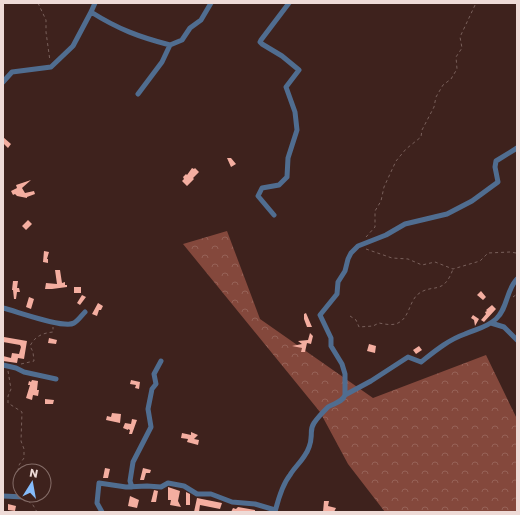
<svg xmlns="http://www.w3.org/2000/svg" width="520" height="515" font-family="Poppins,sans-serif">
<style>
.forest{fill:url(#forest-crowns)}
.building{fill:#f4aea0}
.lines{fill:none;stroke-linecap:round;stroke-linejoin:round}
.path{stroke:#79605b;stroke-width:1;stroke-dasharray:3 3;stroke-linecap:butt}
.street{stroke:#506d90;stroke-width:5}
</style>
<defs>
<pattern id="forest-crowns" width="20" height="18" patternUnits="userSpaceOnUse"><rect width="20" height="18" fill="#84483c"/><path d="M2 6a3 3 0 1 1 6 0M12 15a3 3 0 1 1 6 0" fill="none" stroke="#966257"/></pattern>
</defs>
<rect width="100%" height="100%" fill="#3e221d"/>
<path class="forest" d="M227,231L260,319L373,398L486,355L517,419V512H385L348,464L320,412L183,244Z"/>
<path class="building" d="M3,137L11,144L8,148L3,143Z
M227,158H231L236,164L231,167Z
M192,168L194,169L195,168L199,172L193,178L194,179L187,186L182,181L184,179L183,177L186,174L187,175Z
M31,180L22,188L25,193L34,191L35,194L27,197V198L17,196L15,194L13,195L11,191L17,188L16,185Z
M28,220L32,224L26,230L22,226Z
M44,251L49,252L47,259H48V263L43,262Z
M55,270H60L62,283L65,282V285H67V287L52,289H45L46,283L57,284Z
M13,281H18L17,288H19L20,292H17L16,299H14L13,290H12Z
M74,287H81V293H74Z
M481,291L486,297L483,300L477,295Z
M82,295L86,297L80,305L77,303Z
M29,297L34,299L31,309L26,307Z
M98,303L103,306L101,310H99L97,316L92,314Z
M492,305L496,309L484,322L481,320L486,314L485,312L487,311L486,310Z
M306,313L312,327H307L304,319V314Z
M473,315L479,319L475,326L474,320L471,318Z
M310,333L313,336L311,344L307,343L305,352H301L302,348L292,346L302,344L298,341L308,340Z
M4,337L27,341L24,359L18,358L17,363L3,361V356L11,358L12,353L19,354L21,347L20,345L3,342Z
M49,338L57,340L56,344L48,343Z
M369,344L376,346L375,353L367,351Z
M419,346L422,350L416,354L413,350Z
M32,380L38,381L37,390H39L38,396L33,395L32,400L26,398L30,385H28L29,381L31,382Z
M131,380L140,382L139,389L135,388L136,385L130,384Z
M45,399L54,400L53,404H45Z
M112,413L121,414L120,423L106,420L107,416L111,417Z
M132,419L137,420L132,434H129L130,430L128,429V430L123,428L125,423L131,424Z
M191,432L198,435L194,439L199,440L198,445L187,442L188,439L181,438L182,433L191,435Z
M105,468L110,469L108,478H103Z
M143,468L151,470L150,473H146L144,480H140Z
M168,487L180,491L178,501L181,507L170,505L171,500H168Z
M154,490L158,491L156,502H151Z
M186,492L190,494V505H186Z
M130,496L139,500L137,508L128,506Z
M197,498L222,503L220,509L200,505L199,512H194Z
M324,501H329L328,506L336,508L334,512H323Z
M8,504L16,506L15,511L8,510Z
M238,507L255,510V512H231L233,508L236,509Z"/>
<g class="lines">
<path class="path" d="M38,3L46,20V32L50,61
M366,237L375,227V211L381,201L384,187L396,161L406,149L421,137L422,130L434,107L436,97L443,85L451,79L457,69L456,57L462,48L460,37L476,3
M366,249L392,258L408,259L422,265L435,262L453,269L480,261L488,253L510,252L516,253L517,255
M513,297L517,294
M350,316L356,320L359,327L373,326L379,323C385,324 392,326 398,323C409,318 409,303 417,295C432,282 443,297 453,269
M21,364L34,361L33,352L30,346C35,336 43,333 53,332V327
M8,371L11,389L8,396V403L22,412L21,441L24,449V458L19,465L15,487L18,491
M28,501L33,505L37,512"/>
<path class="street" d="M91,12C118,29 139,37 170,45L162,62L138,94
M170,45L182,40L190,28L201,20L211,3
M3,82L12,72L51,67L73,46L91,12L95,3
M274,215L258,196L262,188L279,185L287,177L288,158L297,130L295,112L286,87L299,70L282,56L262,44L260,42L261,40L289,3
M3,308C16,311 64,329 74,323C78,321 82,315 85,312
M491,323L504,327L517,340
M3,365L16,368L24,372L56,379
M345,395V374L342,364L331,346V338L320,315L337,294L338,282L345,271L348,259L351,253L358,246L386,235L405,224L447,214L472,201L498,182L495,167L496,161L517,148
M132,487L130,481L133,462L151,427L148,409L152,389L156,384L154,374L161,361
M3,496L24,497
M102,512L97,503L99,483L126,487L147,486L161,487L168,483L184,486L197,494H211L232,502L255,504L275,510
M275,512C278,500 282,485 290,475C294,468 301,462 305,455C308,451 311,443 311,438C312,432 310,429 314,423C316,420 325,410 328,407C334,403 342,403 345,395L371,381L408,357L421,362C435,351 448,340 465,334C476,329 486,328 496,319C508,308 506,290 517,279"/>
</g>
<rect width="520" height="515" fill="none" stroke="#eedbd7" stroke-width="8"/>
<g transform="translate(32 483) rotate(11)"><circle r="19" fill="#3e221d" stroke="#846c67"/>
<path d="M0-3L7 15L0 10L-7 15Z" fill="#85bbfb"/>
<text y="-6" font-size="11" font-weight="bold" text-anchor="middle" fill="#eedbd7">N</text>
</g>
</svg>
